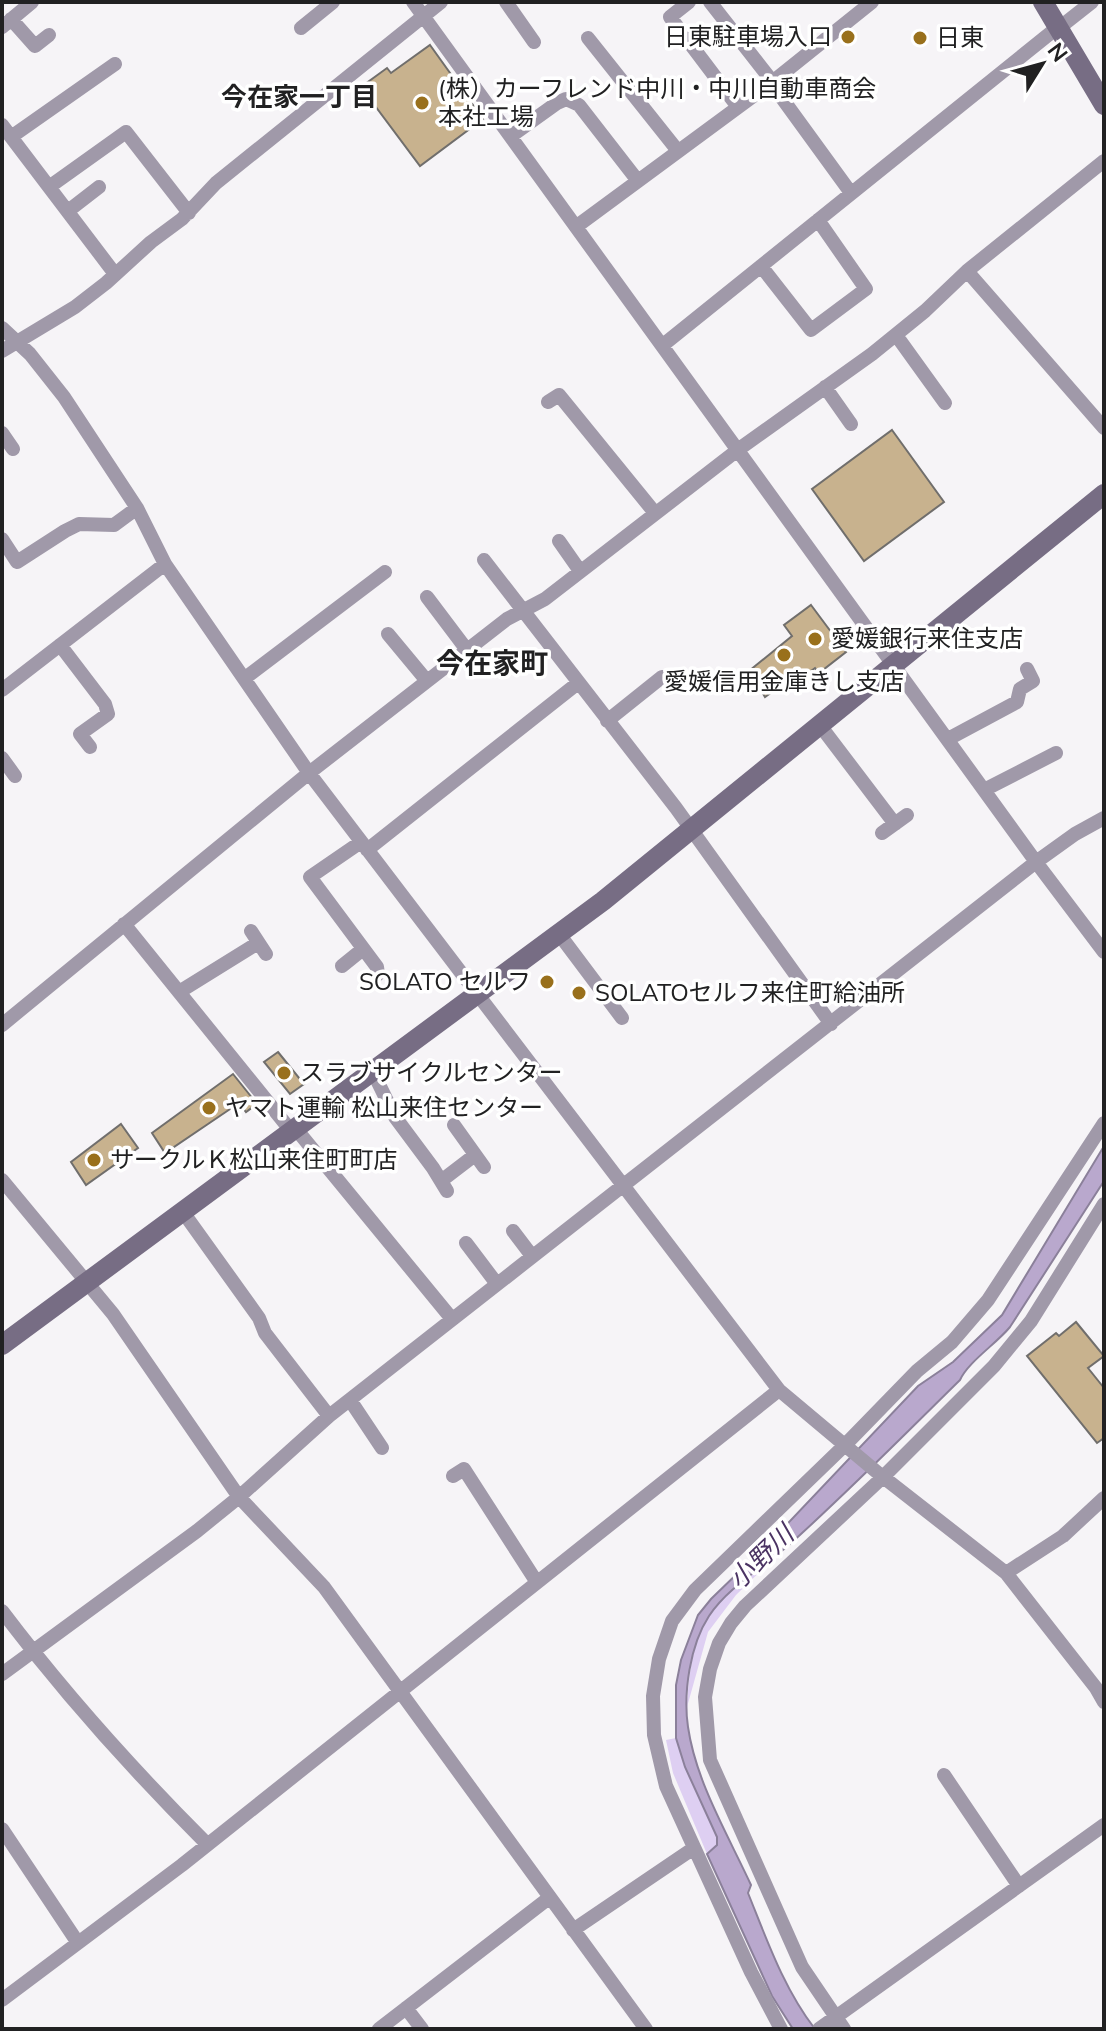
<svg xmlns="http://www.w3.org/2000/svg" width="1106" height="2031" font-family="Mulish,'Noto Sans JP',sans-serif">
<style>
.green{fill:#decff2}
.water{fill:#b9a8cd;stroke:#8b809a;stroke-width:2}
.building{fill:#c8b28e;stroke:#706e6c;stroke-width:2}
.lines{fill:none;stroke-linecap:round;stroke-linejoin:round}
.street{stroke:#a099a9;stroke-width:14}
.secondary{stroke:#776d84;stroke-width:20}
.poi-dot{fill:#99701c;stroke:#fff;stroke-width:3}
.labels{text-anchor:middle;stroke-width:7;stroke-linejoin:round;paint-order:stroke}
.poi-label{font-size:24px;fill:#212122;stroke:#fff;text-anchor:start}
.neighbourhood-label{font-size:26px;font-weight:bold;fill:#212122;stroke:#fff}
.water-label{font-size:26px;font-style:italic;fill:#4b3363;stroke:#fff}
.quarter-label{font-size:28px;font-weight:bold;fill:#212122;stroke:#fff}
</style>
<rect width="100%" height="100%" fill="#f6f4f7"/>
<path class="green" d="M773,1559L736,1595L708,1632L687,1707C689,1671 693,1630 720,1602C735,1586 756,1573 773,1559Z
M676,1738L685,1767L717,1837V1845L707,1854L673,1773L666,1740Z"/>
<path class="water" d="M1104,1146V1181L1010,1327C996,1344 968,1362 960,1380C904,1435 849,1491 790,1544C764,1567 728,1587 709,1616C690,1645 683,1693 688,1727C696,1782 728,1835 751,1885L748,1893C767,1940 784,1989 815,2029H793L772,1996L707,1854L717,1845V1837L685,1767L676,1738V1685L681,1660L698,1615L711,1599L773,1539L918,1386L953,1362L1002,1315Z"/>
<path class="building" d="M430,45L483,119L420,166L361,87L387,68L391,73Z
M892,430L944,502L864,561L812,489Z
M811,605L846,652L819,673L815,668L804,676L801,671L765,697L749,671L792,636L784,625Z
M278,1052L304,1084L290,1094L264,1062Z
M233,1074L257,1104L246,1112L239,1103L165,1153L152,1133Z
M121,1124L138,1148L86,1185L71,1162Z
M1076,1322L1104,1356L1088,1368L1104,1388V1438L1097,1443L1027,1356L1056,1333L1059,1336Z"/>
<g class="lines">
<path class="street" d="M413,2L1036,862L1104,952
M506,2L534,42
M689,2L670,17L738,107
M710,2L772,81
M11,19L35,46L49,35
M2,27L32,2
M301,28L333,2
M1059,28L1092,2
M588,38L678,151
M771,83L851,193
M2,125L115,274
M511,136L557,103L566,99L579,105L638,181
M11,137L115,64
M49,187L126,132L189,213
M68,211L99,187
M577,226L771,83L872,2
M761,266L811,330L866,289L818,220
M967,271L1104,428
M2,328L30,354L64,397L137,508L165,564L309,773L779,1390L878,1473L1006,1573L1096,1688L1104,1702
M896,335L945,403
M663,345L1058,27
M2,351L75,307L106,283L151,242L182,219L216,183L441,2
M825,387L851,424
M548,402L559,395L655,513
M2,433L13,449
M2,539L17,562L65,531L79,524L114,525L137,508
M559,541L580,571
M484,560L676,808L831,1024
M427,597L467,650
M388,634L427,681
M60,645L105,704L108,714L80,734L90,747
M245,678L385,572
M2,690L165,564
M607,721L662,677
M819,724L895,824
M948,739L1017,702L1020,689L1033,681L1027,669
M2,758L15,776
M984,790L1056,753
M882,833L907,815
M361,842L310,877L377,967L378,974L367,983
M367,850L578,683
M124,924L292,1132
M251,931L266,954
M559,934L622,1018
M342,966L363,949
M179,992L258,943
M2,1025L309,773L507,619L545,599L739,449L872,354L925,311L967,271L1104,161
M373,1072L395,1117L433,1168L447,1191
M454,1125L484,1167
M296,1129L452,1319
M2,1180L113,1314L239,1497L324,1587L646,2029
M441,1181L475,1155
M183,1212L259,1318L265,1333L329,1416
M513,1231L532,1256
M466,1243L497,1284
M350,1400L382,1448
M453,1476L464,1469L536,1581
M1006,1573L1063,1536L1104,1498
M2,1611C64,1693 134,1771 207,1844
M2,1674L197,1531L239,1497L329,1416L1036,862L1075,834L1104,818
M944,1775L1019,1886
M2,1829L78,1943
M573,1930L694,1848
M2,2000L182,1865L779,1390
M406,2008L422,2029
M379,2029L549,1898
M781,2029L751,1972L666,1786L654,1735L653,1696L659,1659L672,1621L695,1590L845,1445L917,1371L952,1342L988,1300L1104,1123
M819,2029L1104,1825
M844,2029L802,1967L710,1760L705,1697L710,1669L719,1643L731,1623L745,1606L883,1477L994,1366L1031,1321L1104,1204"/>
<path class="secondary" d="M1043,2L1104,105
M2,1345L603,901L1104,494"/>
</g>
<g class="poi-dot">
<circle cx="848" cy="37" r="8"/>
<circle cx="920" cy="38" r="8"/>
<circle cx="422" cy="103" r="8"/>
<circle cx="815" cy="639" r="8"/>
<circle cx="784" cy="655" r="8"/>
<circle cx="547" cy="982" r="8"/>
<circle cx="579" cy="993" r="8"/>
<circle cx="284" cy="1073" r="8"/>
<circle cx="209" cy="1108" r="8"/>
<circle cx="94" cy="1160" r="8"/>
</g>
<g class="labels">
<g class="poi-label">
<text x="832" y="45" text-anchor="end">日東駐車場入口</text>
<text x="936" y="46">日東</text>
<text x="438" y="97">(株）カーフレンド中川・中川自動車商会<tspan x="438" dy="28">本社工場</tspan></text>
<text x="831" y="647">愛媛銀行来住支店</text>
<text x="784" y="690" text-anchor="middle">愛媛信用金庫きし支店</text>
<text x="531" y="990" text-anchor="end">SOLATO セルフ</text>
<text x="595" y="1001">SOLATOセルフ来住町給油所</text>
<text x="300" y="1081">スラブサイクルセンター</text>
<text x="225" y="1116">ヤマト運輸 松山来住センター</text>
<text x="110" y="1168">サークルＫ松山来住町町店</text>
</g>
<g class="neighbourhood-label">
<text x="299" y="106">今在家一丁目</text>
</g>
<g class="water-label">
<text transform="translate(761 1557) rotate(-44)" y="9">小野川</text>
</g>
<g class="quarter-label">
<text x="492" y="673">今在家町</text>
</g>
</g>
<rect width="1106" height="2031" fill="none" stroke="#212122" stroke-width="8"/>
<g transform="translate(1042 64) rotate(53)" stroke="#ffffff" stroke-width="6" paint-order="stroke">
<path d="M0-6L14 30L0 20L-14 30Z" fill="#212122"/>
<text y="-12" font-size="22" font-weight="bold" text-anchor="middle" fill="#212122">N</text>
</g>
</svg>
